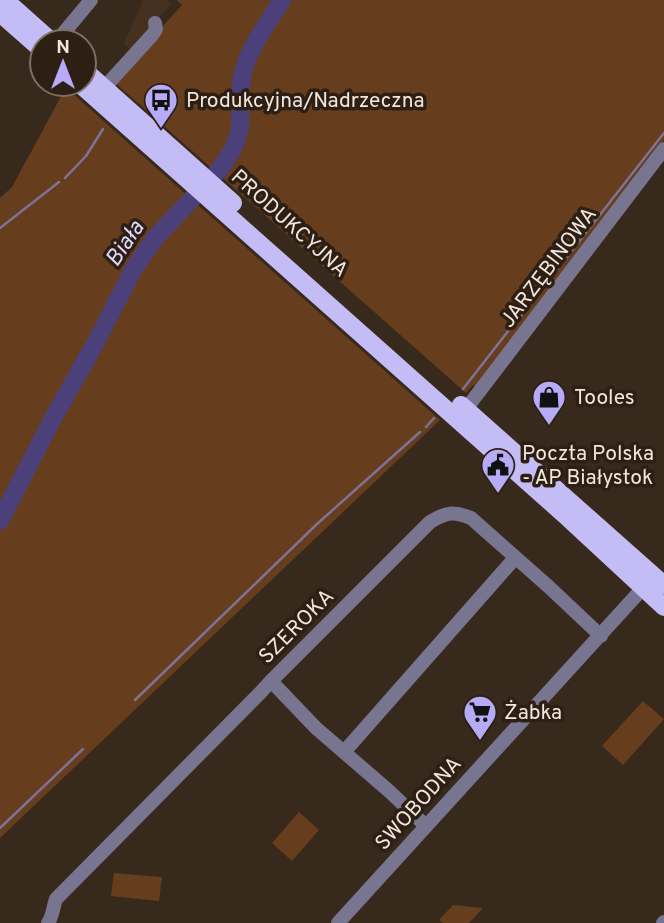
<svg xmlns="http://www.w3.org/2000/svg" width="664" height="923" font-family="Overpass,sans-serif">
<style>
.built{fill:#463121}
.green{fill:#663e1d}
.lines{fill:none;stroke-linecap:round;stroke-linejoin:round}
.stream{stroke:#7d7298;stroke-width:2.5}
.river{stroke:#4b4079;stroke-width:18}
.minor{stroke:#787590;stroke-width:14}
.major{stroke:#c4bcf5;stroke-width:18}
.labels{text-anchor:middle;stroke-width:7;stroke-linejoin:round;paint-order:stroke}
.poi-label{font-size:21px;fill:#f1e7df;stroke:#2e1f14;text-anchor:start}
.street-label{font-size:21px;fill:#f1e7df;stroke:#2e1f14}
.water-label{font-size:23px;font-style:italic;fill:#ddd8fd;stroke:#2e1f14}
</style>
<rect width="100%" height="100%" fill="#38291d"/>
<path class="built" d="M142,0H167L171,4L130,49L124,44L142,3Z"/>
<path class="green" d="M177,0H664V140L476,387L473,385L466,393L113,81L182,5Z
M64,91L72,93L440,420L0,838V198L12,187Z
M643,701L664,719L623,765L602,746Z
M299,812L319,830L292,861L272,843Z
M114,873L162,877L159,901L111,896Z
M453,905L483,908L469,923H443L439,920Z"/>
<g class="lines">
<path class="stream" d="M65,178L86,156L103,129
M0,228L59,182
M516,322L664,133
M463,389L509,330
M426,427L434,418
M135,700L317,524L420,432
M0,828L83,749"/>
<path class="river" d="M0,521L51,422L96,342L133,270L156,237L220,169C229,156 239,141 240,125C241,107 239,90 243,72C250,46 268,23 282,0"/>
<path class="minor" d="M56,42L91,0
M104,88L153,34L156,29L155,23
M466,409L664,149
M271,681L316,728L389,791L426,826
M344,752L515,558
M48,923C53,916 53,907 56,899L260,693L271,681L430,522C447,512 453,511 471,518L549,587L601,636
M338,923L643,588
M663,923L664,922"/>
<path class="major" d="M5,0L52,42
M0,13L42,50
M84,70L233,203
M80,84L566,516L664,607
M461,405L664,585"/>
</g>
<defs>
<symbol id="bus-pin" viewBox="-11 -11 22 30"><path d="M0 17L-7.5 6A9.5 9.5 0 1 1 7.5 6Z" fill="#b7abf7" stroke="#2e1f14"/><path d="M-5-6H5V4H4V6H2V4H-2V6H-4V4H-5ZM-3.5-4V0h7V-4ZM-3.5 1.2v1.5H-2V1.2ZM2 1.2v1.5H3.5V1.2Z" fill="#111"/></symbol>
<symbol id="shop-pin" viewBox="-11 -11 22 30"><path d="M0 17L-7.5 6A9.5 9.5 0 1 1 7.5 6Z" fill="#b7abf7" stroke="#2e1f14"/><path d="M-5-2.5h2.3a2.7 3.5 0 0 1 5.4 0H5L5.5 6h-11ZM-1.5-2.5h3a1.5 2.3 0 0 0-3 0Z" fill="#111"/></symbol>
<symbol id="civic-pin" viewBox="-11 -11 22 30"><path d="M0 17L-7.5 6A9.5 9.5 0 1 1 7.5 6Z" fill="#b7abf7" stroke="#2e1f14"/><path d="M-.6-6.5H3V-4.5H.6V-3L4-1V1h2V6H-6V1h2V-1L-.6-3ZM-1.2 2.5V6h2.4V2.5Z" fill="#111"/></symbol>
<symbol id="supermarket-pin" viewBox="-11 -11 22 30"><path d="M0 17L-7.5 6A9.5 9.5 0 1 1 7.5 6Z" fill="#b7abf7" stroke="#2e1f14"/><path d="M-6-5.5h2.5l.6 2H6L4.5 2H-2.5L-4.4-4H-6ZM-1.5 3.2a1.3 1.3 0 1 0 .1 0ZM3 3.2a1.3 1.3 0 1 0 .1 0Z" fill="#111"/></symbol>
</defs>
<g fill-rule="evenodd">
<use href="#bus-pin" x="142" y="81" width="38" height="52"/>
<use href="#shop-pin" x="530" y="378" width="38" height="52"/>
<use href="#civic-pin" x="479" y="446" width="38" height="52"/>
<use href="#supermarket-pin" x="461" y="693" width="38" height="52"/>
</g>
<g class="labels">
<g class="poi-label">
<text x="186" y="107">Produkcyjna/Nadrzeczna</text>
<text x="574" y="404">Tooles</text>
<text x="522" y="460">Poczta Polska<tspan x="522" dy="24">- AP Białystok</tspan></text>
<text x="504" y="719">Żabka</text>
</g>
<g class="street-label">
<text transform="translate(290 223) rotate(42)" y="7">PRODUKCYJNA</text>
<text transform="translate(548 267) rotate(-53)" y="7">JARZĘBINOWA</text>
<text transform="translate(296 626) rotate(-45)" y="7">SZEROKA</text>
<text transform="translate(418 803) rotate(-48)" y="7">SWOBODNA</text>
</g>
<g class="water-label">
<text transform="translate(124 243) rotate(-56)" y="8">Biała</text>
</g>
</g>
<g transform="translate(63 63)"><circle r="33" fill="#2e1f14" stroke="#7c6f65" stroke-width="2"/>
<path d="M0-5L12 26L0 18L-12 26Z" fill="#b7abf7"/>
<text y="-10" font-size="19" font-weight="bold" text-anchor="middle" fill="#f1e7df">N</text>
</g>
</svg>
